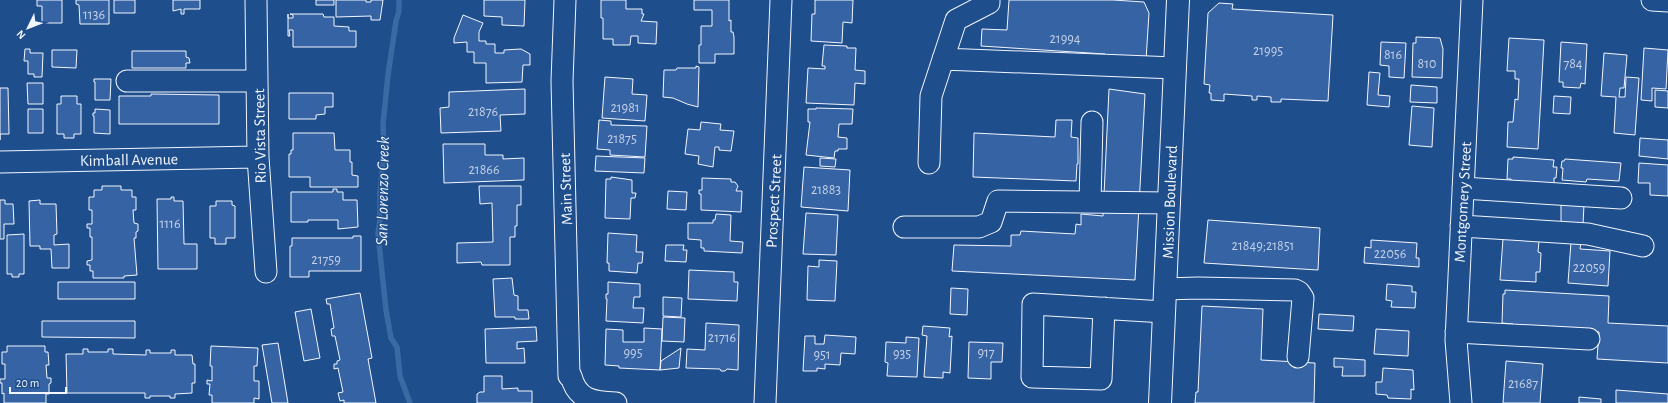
<svg xmlns="http://www.w3.org/2000/svg" width="1668" height="403" font-family="'Alegreya Sans',sans-serif">
<style>
.lines{fill:none;stroke-linecap:round;stroke-linejoin:round}
.stream{stroke:#3b69a3;stroke-width:5.5}
.building{fill:#3563a3;stroke:#f2f6ff}
.minor-casing{stroke:#f2f6ff;stroke-width:23}
.major-casing{stroke:#f2f6ff;stroke-width:24}
.minor{stroke:#1f4e8c;stroke-width:21}
.major{stroke:#1f4e8c;stroke-width:22}
.labels{text-anchor:middle;stroke-width:3;stroke-linejoin:round;paint-order:stroke}
.number-label{font-size:14px;fill:#c3d1e8}
.street-label{font-size:16px;fill:#f2f6ff;stroke:#1f4e8c}
.water-label{font-size:17px;font-style:italic;fill:#f2f6ff;stroke:#1f4e8c}
</style>
<rect width="100%" height="100%" fill="#1f4e8c"/>
<g class="lines">
<path class="stream" d="M399,0V11L396,21L388,75L383,124L384,151L380,192V219L378,234L386,310L391,338L397,347L400,376L410,403"/>
</g>
<path class="building" d="M37,0H62V23H42V6H37Z
M76,0H109V24H80L79,5L76,4Z
M114,0H135V13H114Z
M173,0H200V9H184V14H181V9L173,11Z
M316,0H334V5H316Z
M336,0H366V2H371V0H383L380,20H371V16L336,17Z
M484,0H525L524,26L502,25V17L484,16Z
M601,0H626V9H642V14H644L641,21L657,22L656,44L638,43V36H631L630,45H613V39H603V18H601Z
M694,0H729V21L731,20V32H733L734,37V54H715V63H699V45H701V26H712V10H694Z
M815,0H853L852,23L843,22L842,43L811,41L812,14H815Z
M1009,0H1113L1144,2L1149,13L1146,60L1105,55V54L981,46L982,29L1007,30Z
M1219,3L1233,4L1232,9L1333,15L1328,101L1281,99V102H1271V97L1257,96V100H1252V96L1224,94V101L1211,100V93H1209L1210,85L1204,84L1208,13Z
M288,14V18H293V15L290,14H323L324,17H334V26L349,27V31H356V47H293V30H289L290,36H288Z
M463,15L483,23L479,32V41H486V44H495V53H504V50L521,49L530,54V65H523L522,82L486,83V63H474V52H467V42L454,43V38Z
M1416,37L1440,38L1443,49L1442,78L1412,77L1413,43H1416Z
M1509,38L1544,40L1538,149L1507,147L1508,122H1513L1515,99L1518,100L1519,79H1515V71H1507Z
M1381,42L1406,43L1404,78L1389,77V66L1380,65Z
M1561,42L1587,44L1585,84L1581,83L1580,88L1563,87V82H1559Z
M824,45L847,46V48H856L855,70L865,71V84L855,83L854,105L806,103L808,68L825,69V66H822Z
M1644,48L1668,50L1666,89L1652,88V101L1641,100Z
M25,49H30V53H43L42,77H34V74H28V61H24Z
M52,50H77L76,68L52,67Z
M132,51H186V57L189,58L190,63H186V68H132Z
M1604,53L1627,55L1624,88H1620L1619,97H1625L1626,77L1639,78L1635,135L1614,133L1616,97L1601,96Z
M696,66L699,67L698,107L687,104L673,98L663,97L664,70H676L677,68H696Z
M1369,72L1380,73L1378,95L1390,96L1389,107L1367,105Z
M605,77L633,79L632,94L647,95L645,121L602,118Z
M94,79H111L110,100H95V82H94Z
M27,83H43V104H28Z
M1411,85L1437,87V103L1410,102Z
M0,88H8L9,134H0V140Z
M525,89V114L500,115L501,131L441,133L440,108L449,107V92Z
M1109,89L1145,94L1135,280L952,271L954,245L1011,246V235H1020L1021,231L1075,234L1076,224L1081,225V214L1103,216Z
M1655,90L1668,91V108L1655,107Z
M289,93H333V107H325V114L316,115V119H289Z
M151,94L219,95V124H119V96H151Z
M61,96H77V104H81V134H74V138H64V134H57V104H61Z
M1554,96L1571,97L1570,114L1553,113Z
M1412,106L1434,108L1432,147L1409,145Z
M816,108L853,109L852,124H839L838,137L847,138V149H838V151H835L834,158L806,155L810,122H808V109H816Z
M28,109H43V133H28Z
M95,109L110,110V134L94,133V116H93V113H95Z
M599,120L611,121V125L647,126L645,157L610,155V150L597,149Z
M1056,120H1072L1071,137L1078,138V164H1077L1076,181L973,177L974,133L1055,137Z
M701,122L721,124L720,130L734,131L731,151L719,150V147H715L713,167L698,164L699,156L685,154L688,129L700,130Z
M293,133H334L335,150H350V162H352V175L358,176V187H310V177H289V154H291V150H293Z
M1640,138L1668,140V159L1639,156Z
M443,144H485V155H503V159L524,158V180L444,183Z
M596,156L645,158L644,173L595,171Z
M1513,157L1554,160L1553,167H1557L1556,178H1554V184L1511,182V179H1507L1508,159H1513Z
M820,158L836,159L835,167L820,166Z
M1565,159L1621,163L1619,181L1587,179L1586,182L1562,180L1563,168H1561L1562,161H1564Z
M1639,163L1668,165V196L1650,195V183H1638Z
M804,167L850,170L848,211L801,207Z
M611,177L632,180V193H636L635,198H631L630,219L605,218L606,179H611Z
M702,178L731,179V182H735L738,186L736,191H742L741,212L701,210V194H699V190H702Z
M102,186H121V190H132V197H136V210H133L134,223L138,224V231L136,232V238H134L137,275L124,276V278H93V271H90V265H87V261L92,260V237H90V228H87V224H92V210H89V197H94V190H102Z
M479,186H521V205H517V226H515V237H510V265H482L481,262L457,263V243L493,242L492,203L480,204Z
M333,189H337V192H343V200H357L358,227L338,229V220H308V222H291V192H333Z
M668,191L687,192L686,210L667,209Z
M171,197H174V201H183L184,244H197V269H158L157,199H171Z
M0,200H5V204H13L14,224H4V239H0Z
M40,200V204H56L57,234L54,235V245L69,244V268H52L51,249H40V246H30L29,201Z
M216,201H232V205L235,206V238H226V244H215V238H210V206H216Z
M1561,203L1584,204L1583,225H1561Z
M806,213L838,215L836,255L803,254Z
M716,214L731,215L730,241L743,242L742,253L704,251V248H701V240L688,239V223H713V220H715Z
M1208,220L1320,228L1318,270L1204,263Z
M608,233L637,235L636,252H643L642,263H638L637,273L609,271V263H607Z
M24,234V274H19V277H12V274H7V235Z
M353,236H361V271H309V277H290V246H292V238H353Z
M1503,239L1539,241L1538,252L1541,253L1540,272H1536V282L1500,280Z
M1371,240L1417,243L1416,258H1419V267L1364,263L1365,247L1371,248Z
M1571,242H1581L1580,249L1610,251L1608,286L1568,283Z
M666,245H684L683,250H687L686,262L665,261Z
M819,260L837,261L835,301L807,300L808,266L819,267Z
M689,270L734,272V282H738L737,301L688,299Z
M512,278L514,295L518,296V310H528L529,319H515V317H495L493,279Z
M58,282H135V299H58Z
M608,282L640,284V297H634L633,308H644L643,323L606,321L607,299H606V294H608Z
M1387,284L1412,286V292H1416L1415,308L1391,307L1392,301L1386,300Z
M951,288L968,289L967,315L950,314Z
M1505,290L1609,296L1608,323L1668,326V363L1597,359L1599,332L1512,326L1513,324L1502,323L1503,294H1505Z
M360,293L372,358L368,359L376,403H344V400L340,401L338,393L343,392L338,368L334,369V364H337V361L340,360L335,336H332L331,329L334,328L330,304H327L326,299Z
M663,297L682,298L681,317L663,316Z
M1202,306L1263,309L1261,360L1315,363L1314,403H1195L1196,392H1198Z
M311,309L320,358L304,361L295,312Z
M1319,314L1354,316L1353,331L1318,329Z
M663,317L685,318L684,342L662,341Z
M42,321H135V338L42,337Z
M706,323L739,325L738,370L727,369L725,371H721L720,369L686,368L687,349L705,350Z
M923,326L950,328L949,337L952,336L950,373L943,372V378L924,377L927,336L922,335Z
M536,327L537,341L517,342V349L524,348L525,363H486L485,329Z
M644,328L662,329L660,370L619,368V366L605,365L606,329L623,330V342H644Z
M1376,329L1409,331L1408,356L1374,354Z
M825,335L856,337L855,354L841,353L840,365L825,364V369L817,368V371H803L805,336H815V344H824Z
M906,337L919,338L917,377L887,376L888,363L885,362L886,342L906,343Z
M969,342L1003,343L1002,362H991V379L968,378Z
M278,343L288,403H272L262,345Z
M7,346H45V352H48L49,365H46L47,378H51V383L49,384V394H46V403H4V393L2,394V383H0V379H5V364H2V352H7Z
M211,346L258,348L257,366H254V381H259V399L254,398V403H212V395H209L210,384H207V380L212,381V366H210Z
M681,348L679,368L660,370L661,361Z
M83,349H88V352H108V349H113V354L146,355V350H150V353H171V350H175V355H192L193,364H195V383H192V393L175,394V398H170V396H150V398H145V393H67L66,354H83Z
M1334,358L1365,360V376H1342L1343,367H1334Z
M1506,361L1543,364L1540,403H1503Z
M1383,368L1413,370L1414,390L1411,389V399L1388,398L1387,395L1376,394V382H1382Z
M484,376H502V389L518,388V391H532V403H477V394L480,392H484Z
M1616,390L1668,394V403H1616Z
M1579,397L1601,399V403H1579Z"/>
<g class="lines">
<defs>
<path id="minor" d="M256,0L258,157L266,272
M565,0L562,81L569,376H571C577,400 593,402 616,403
M1652,0L1668,1
M943,59L1175,68
M127,81H257
M0,162L258,157
M929,163L931,96L956,20L989,3V0
M1463,188L1621,198
M1090,202L1092,122
M1461,226L1588,234L1643,246
M904,227H979L991,222L998,201L1169,203
M1165,289L1198,288L1295,290L1299,292L1303,298L1298,357
M1104,308L1101,379L1032,377L1033,304L1164,312
M1456,332L1589,339
M765,403L781,0
M1461,403L1456,340L1472,0"/>
<path id="major" d="M1160,403L1178,0"/>
</defs>
<use href="#minor" class="minor-casing"/>
<use href="#major" class="major-casing"/>
<use href="#minor" class="minor"/>
<use href="#major" class="major"/>
</g>
<g class="labels">
<g class="number-label">
<text x="94" y="19">1136</text>
<text x="1065" y="43">21994</text>
<text x="1268" y="55">21995</text>
<text x="1393" y="59">816</text>
<text x="1427" y="68">810</text>
<text x="1573" y="68">784</text>
<text x="625" y="112">21981</text>
<text x="483" y="116">21876</text>
<text x="622" y="143">21875</text>
<text x="484" y="174">21866</text>
<text x="826" y="194">21883</text>
<text x="170" y="228">1116</text>
<text x="1263" y="250">21849;21851</text>
<text x="1390" y="258">22056</text>
<text x="326" y="264">21759</text>
<text x="1589" y="272">22059</text>
<text x="722" y="342">21716</text>
<text x="633" y="357">995</text>
<text x="986" y="357">917</text>
<text x="902" y="358">935</text>
<text x="822" y="359">951</text>
<text x="1523" y="388">21687</text>
</g>
<g class="street-label">
<text transform="translate(259 136) rotate(-91)" y="6">Rio Vista Street</text>
<text transform="translate(129 159) rotate(-1)" y="6">Kimball Avenue</text>
<text transform="translate(565 189) rotate(-92)" y="6">Main Street</text>
<text transform="translate(773 201) rotate(-87)" y="6">Prospect Street</text>
<text transform="translate(1169 202) rotate(-88)" y="6">Mission Boulevard</text>
<text transform="translate(1462 202) rotate(-87)" y="6">Montgomery Street</text>
</g>
<g class="water-label">
<text transform="translate(382 191) rotate(-89)" y="6">San Lorenzo Creek</text>
</g>
</g>
<g transform="translate(28 28) rotate(227)" stroke="#1f4e8c" stroke-width="3" paint-order="stroke">
<path d="M0-3L7 15L0 10L-7 15Z" fill="#f2f6ff"/>
<text y="-6" font-size="11" font-weight="bold" text-anchor="middle" fill="#f2f6ff">N</text>
</g>
<path d="M10 387v6h56v-6" fill="none" stroke="#f2f6ff" stroke-width="2"/>
<text x="16" y="387" font-size="12" fill="#f2f6ff" stroke="#1f4e8c" stroke-width="3" paint-order="stroke">20 m</text>
</svg>
